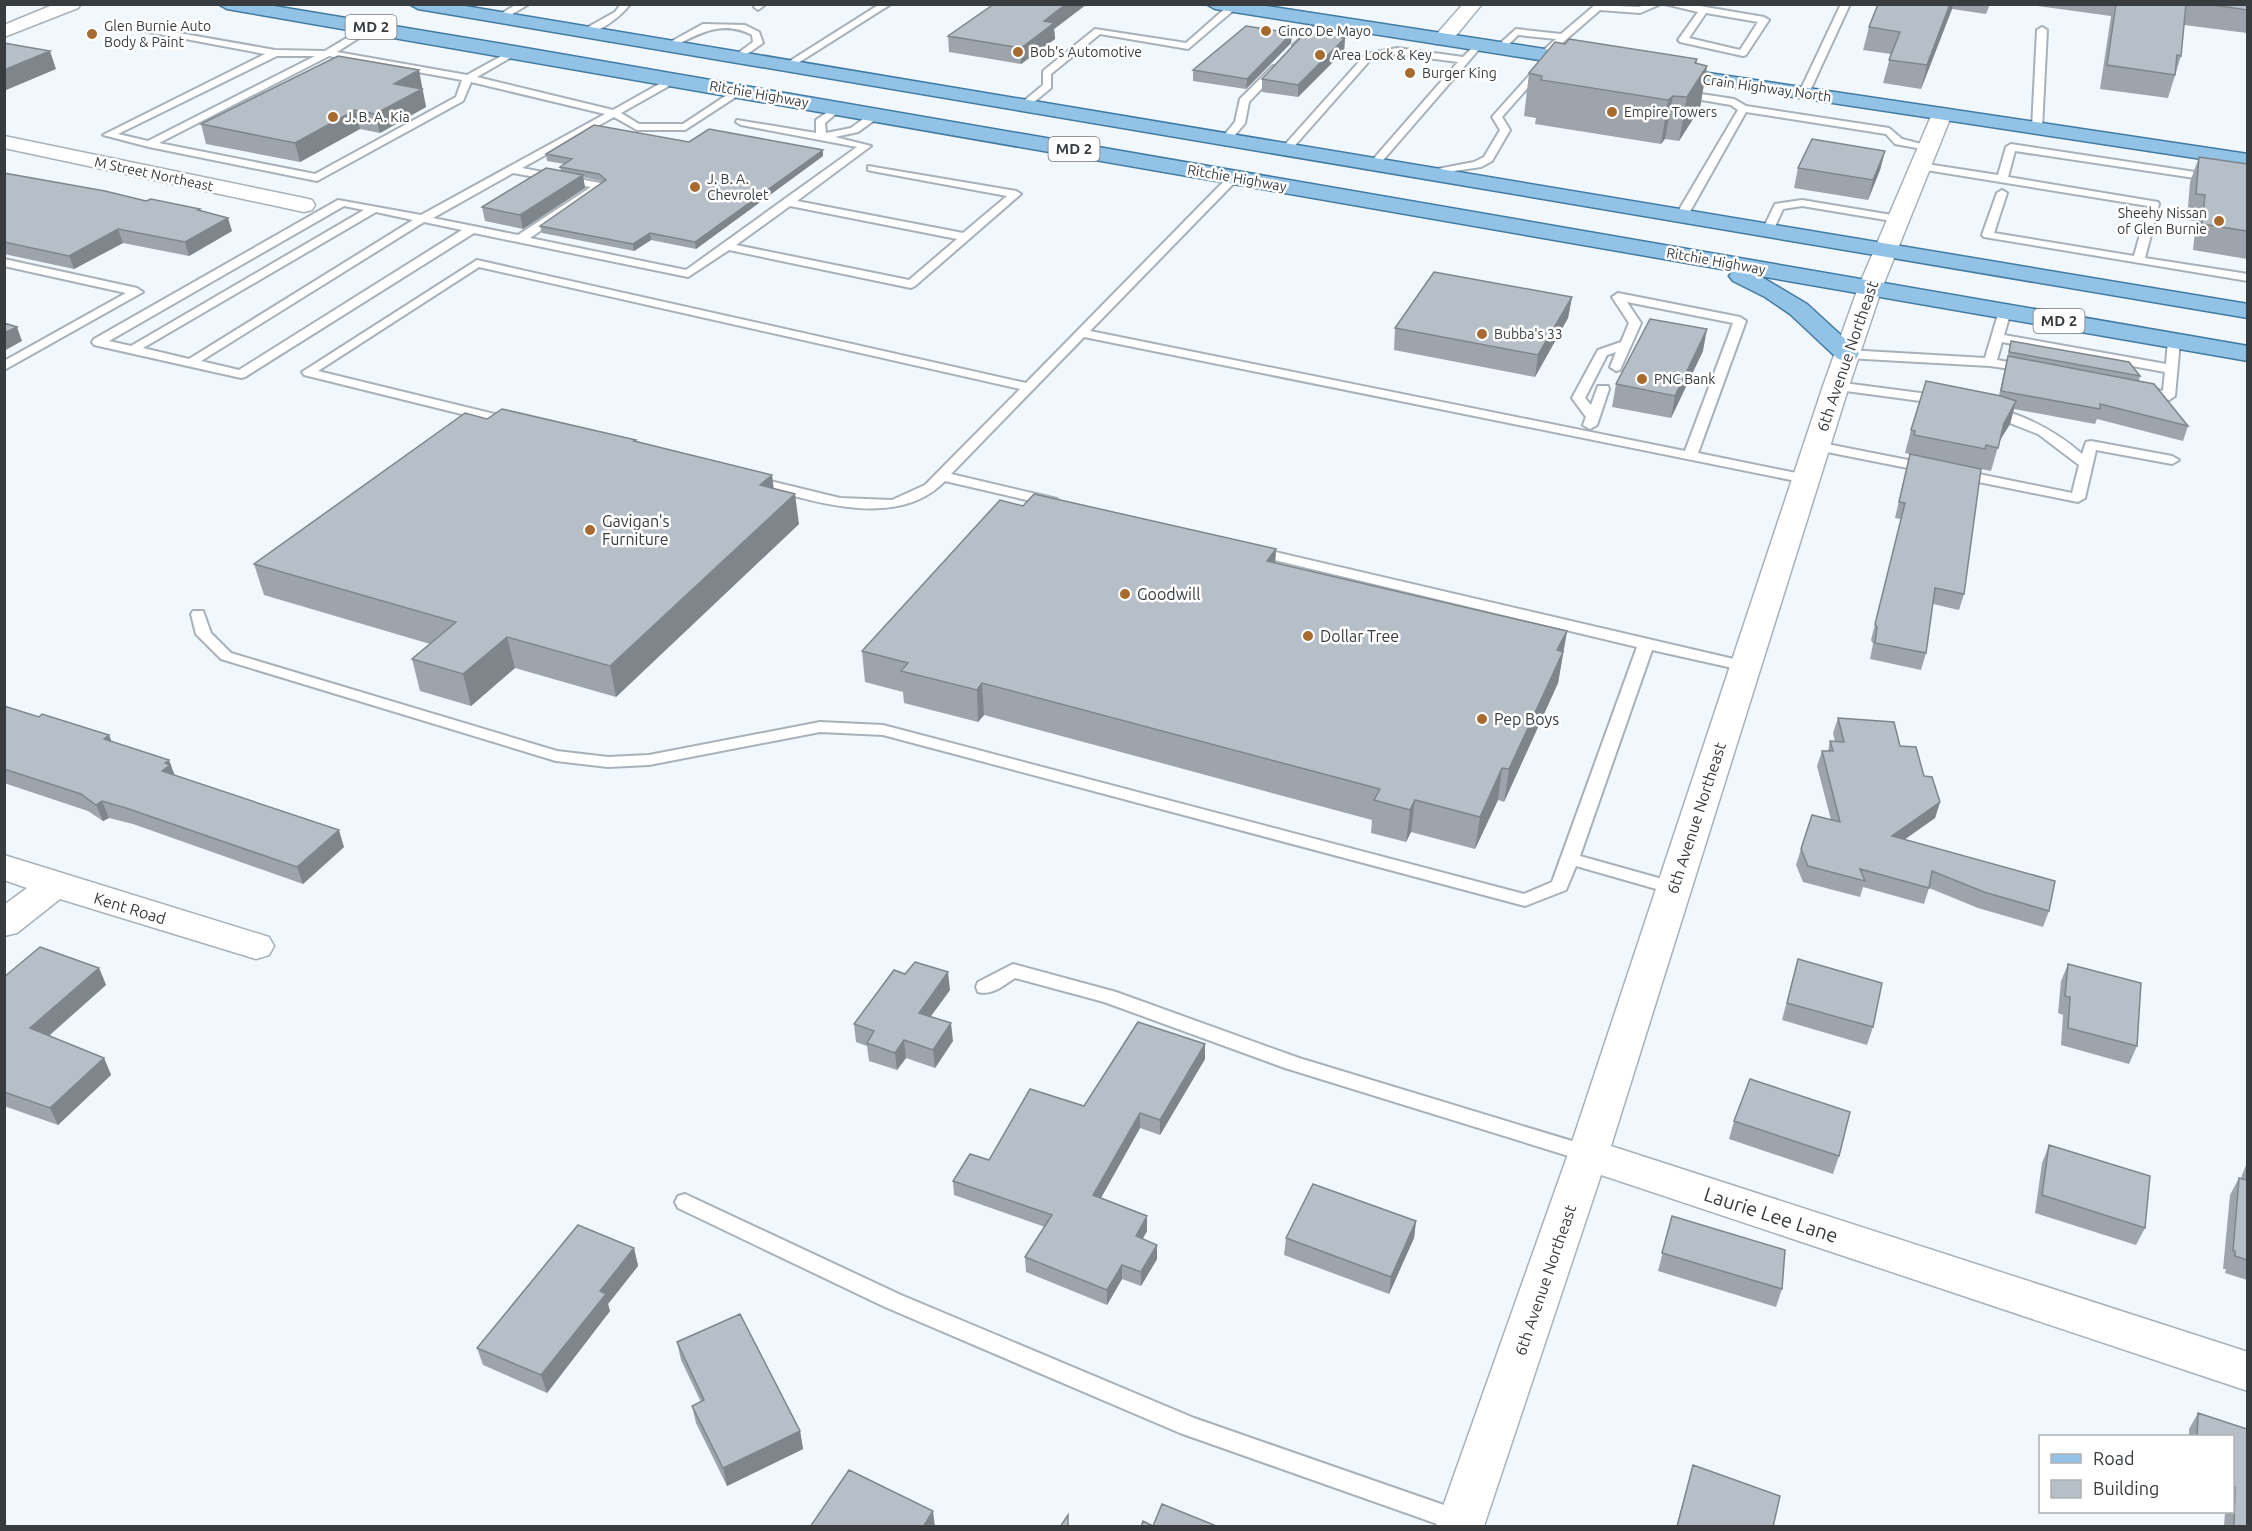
<svg xmlns="http://www.w3.org/2000/svg" width="2252" height="1531" font-family="Ubuntu,sans-serif">
<style>
.lines{fill:none;stroke-linecap:round;stroke-linejoin:round}
.service-casing{stroke:#a8b1b9;stroke-width:4}
.minor-casing{stroke:#a8b1b9;stroke-width:3}
.primary-casing{stroke:#437aa0;stroke-width:3}
.service{fill:#fff;fill-rule:evenodd}
.minor{fill:#fff;fill-rule:evenodd}
.primary{fill:#92c3e6;fill-rule:evenodd}
.wall{fill:#9da4ab}
.shaded-wall{fill:#7f868b}
.building{fill:#b6bfc7;stroke:#7f868b;stroke-width:1.5}
.poi-dot{fill:#a86b2f;stroke:#fff;stroke-width:2}
.labels{text-anchor:middle;stroke-width:5;stroke-linejoin:round;paint-order:stroke}
.far-poi-label{font-size:14px;fill:#383c3f;stroke:#fff;text-anchor:start}
.far-street-label{font-size:14px;fill:#383c3f;stroke:#fff}
.shield{fill:#fff;stroke:#747679;stroke-width:1.5}
.shield-label{font-size:15px;font-weight:bold;fill:#383c3f}
.street-label{font-size:16px;fill:#383c3f;stroke:#fff}
.poi-label{font-size:16px;fill:#383c3f;stroke:#fff;text-anchor:start}
.near-street-label{font-size:20px;fill:#383c3f;stroke:#fff}
</style>
<rect width="100%" height="100%" fill="#f0f8fe"/>
<g class="lines">
<defs>
<path id="service" d="M517,4H529L502,20L494,18Z
M621,4H630C622,16 595,36 581,35V31L615,12Z
M756,4H766L758,10L754,7Z
M880,4H891L790,68L782,66Z
M1233,4L1236,7L1235,9L1188,49L1100,34L1051,74V88L1028,107L1019,105L1043,85V71L1095,29L1186,43L1229,5Z
M1647,4H1661L1640,13L1600,10L1546,57L1538,55L1556,39L1518,35L1503,50L1495,48L1516,29L1561,34L1595,5L1639,7Z
M1665,4H1688L1764,17L1769,20L1746,55L1743,56L1680,42L1678,40L1698,12ZM1706,13L1758,22L1740,50L1689,38Z
M1841,4H1850L1809,93L1801,95L1799,93Z
M1322,20L1330,22L1299,49H1293V45Z
M370,24L373,25V29L337,52L467,75L514,49L519,52L517,54L477,77L613,110L670,78H676V82L621,113L639,124H683L736,89H742V93L685,130H637L614,117L522,168L600,183L605,186L530,238L686,270L857,147L741,125L736,122L737,120L816,133V120L838,105L843,108L825,123L826,133L851,128L871,113H879V117L858,132L835,137L871,146L797,201L963,233L1007,196L872,171L868,170V166L1016,191L1021,194L915,286L911,288L729,250L688,277L474,233L245,377L241,378L94,345L92,342L94,339L338,200L421,215L605,114L471,82L463,101L317,181L149,147L103,135L265,54L148,32L143,29L145,27L275,50L325,51ZM277,56H315L148,141L118,134ZM329,56L462,80L456,97L315,174L159,143ZM513,173L591,187L518,235L433,218ZM344,206L364,210L131,346L109,341ZM790,206L957,239L909,280L736,245ZM376,212L413,220L189,359L143,348ZM424,222L462,230L239,370L201,361Z
M703,24L745,25L759,32L763,43L737,61L734,60V56L753,42L752,35C722,19 698,34 671,48L663,46Z
M2042,27L2047,30L2042,128L2037,131L2032,128L2037,30Z
M1478,42L1483,45L1481,47L1378,166L1369,164L1458,62L1397,54L1372,58L1290,151L1281,149L1366,54L1397,48L1463,57Z
M1273,66L1281,68L1249,102L1245,123L1230,141H1222L1221,139L1235,122L1240,99Z
M1538,68L1550,72L1540,74L1502,117L1510,130L1492,161L1481,167L1427,175V171L1474,162L1484,157L1500,130L1492,117L1535,69Z
M1681,91L1734,99L1746,106L1889,128L1902,139L1933,147L1928,150L1895,144L1886,134L1746,112L1688,215L1682,218L1676,215L1738,110L1731,105L1678,96V92Z
M2011,144L2248,180V186L2015,151L2008,177L2158,202L2159,204L2145,258L2248,274V281L1984,237L1982,235L1997,193L2002,190L2007,193L1994,233L2134,256L2148,206L1920,169L1915,166L1920,163L1998,175L2006,147Z
M1234,174L1239,177L1238,179L1090,331L1685,451L1733,323L1627,302L1641,323L1620,370L1616,371L1610,367L1616,352L1607,355L1585,398L1591,405L1598,386H1608L1609,389L1597,425L1590,429L1583,425L1586,417L1572,398L1598,350L1621,342L1629,323L1612,297L1618,293L1740,317L1746,321L1698,453L1806,475L1813,479L1806,483L1084,337L951,474L1057,499L1059,502L1057,505L1052,506L945,481C895,532 809,499 749,484L747,481L754,477L840,498L892,500L925,485L1020,389L479,267L318,371L515,419L517,422L515,425L510,426L304,375L302,372L477,260L1026,383L1230,175Z
M1802,200L1898,216L1904,219L1898,222L1802,206L1783,209L1773,231H1765L1763,229L1775,204Z
M4,259L137,288L143,292L4,370V361L126,293L4,266Z
M2005,307L2011,311L2004,335L2166,364L2168,341L2170,338H2178L2180,341L2175,396L2169,400L2136,393L2135,390L2141,386L2163,391L2165,372L2002,342L1997,360L2031,366L2033,369L2031,372L1990,366L1847,358L1841,354L1847,350L1985,358L1999,311Z
M1836,382L1943,396L1949,400L1943,404L1831,389L1830,386L1831,383Z
M1992,407C2026,416 2056,431 2082,454L2086,442L2091,441L2172,456L2179,460L2172,464L2096,450L2085,498L2078,502L1954,477L1952,474L1959,470L2072,493L2079,465L2038,434L1987,414L1986,411L1987,408Z
M1817,442L1928,464L1935,468L1928,472L1812,449L1810,446L1812,443Z
M1254,547L1751,663L1754,666L1746,671L1652,650L1580,856L1680,884L1683,888L1680,892L1674,894L1576,866L1566,890L1525,906L883,735L820,732L649,765L608,767L556,761L221,659L196,634L191,614L193,611H203L211,633L231,653L557,751L608,757L649,755L820,722L883,725L1524,894L1552,882L1637,647L1249,554L1247,551L1249,548Z
M1013,964L1116,992L1299,1058L1595,1148L1598,1154L1595,1160L1588,1162L1285,1068L1104,1002L1015,978C1004,985 992,996 978,992L976,987L978,982Z
M685,1194L901,1295L1194,1418L1461,1511L1469,1514L1473,1522L1471,1526H1443L1180,1433L885,1307L678,1208L675,1202L678,1196Z"/>
<path id="minor" d="M55,4H81L78,8L4,37V25Z
M1463,4H1482L1449,44H1435L1433,40L1435,36Z
M1942,108L1949,110L1952,114L1882,288L1849,386L1611,1146L2248,1352V1391L1601,1175L1484,1526H1436L1568,1154L1823,386L1858,288L1932,114L1935,110Z
M4,136L304,198L312,200L315,205L312,210L304,212L4,148Z
M4,855L269,937L274,946L269,955L256,959L60,899L17,933L4,936V905L27,888L4,880Z"/>
<path id="primary" d="M218,4H262L514,46L2248,346V361L1760,276L1807,304L1856,349L1859,354L1856,359L1847,361L1838,359L1790,314L1765,297L1733,281L1729,276L1733,271L227,9Z
M409,4H453L2248,304V318L418,9Z
M1206,4H1253L1590,56L1597,58L1600,62L1597,66L1590,68L1215,9Z
M1662,66L2248,154V166L1655,76L1652,72L1655,68Z"/>
</defs>
<use href="#service" class="service-casing"/>
<use href="#minor" class="minor-casing"/>
<use href="#primary" class="primary-casing"/>
<use href="#service" class="service"/>
<use href="#minor" class="minor"/>
<use href="#primary" class="primary"/>
</g>
<path class="wall" d="M994,4H1087L1054,29L1055,39L1021,64L949,52L948,36Z
M1878,4H1990L1986,14L1952,9L1921,89L1883,83L1891,54L1863,50L1869,27Z
M2023,4H2247V33L2184,25L2181,56L2168,98L2100,89L2111,16Z
M1292,33L1291,43L1246,89L1193,81V70Z
M1345,38L1344,51L1298,97L1262,92V79Z
M1696,64L1707,66L1700,108L1679,141L1665,139L1661,144L1535,124L1536,118L1524,116L1529,73Z
M422,89L426,107L380,133L360,129L300,162L206,144L201,124L423,89Z
M689,142L823,150V156L696,249L651,240L634,251L542,233L540,226L602,182L600,181L583,177L585,188L523,229L485,221L482,207L561,171L560,167L564,164L547,161L546,154Z
M1885,151L1880,170L1868,200L1794,188L1798,168Z
M2199,157L2247,164V259L2193,250L2196,221L2187,220L2190,182Z
M4,173L146,201L201,211L232,231L189,256L123,243L74,269L4,254Z
M1572,297L1568,318L1535,377L1394,350L1395,328Z
M2011,341L2140,376L2139,381L2188,426L2183,441L2097,419L2095,424L2014,409L2010,424L2000,440L1991,471L1981,469L1964,594L1959,610L1933,604L1926,653L1921,670L1870,659L1873,644L1871,640L1901,519L1895,518L1909,458V454L1905,453L1911,430L1999,395Z
M1703,351L1671,418L1612,407L1616,384Z
M487,419L636,440V441L774,489L799,524L616,697L515,668L471,706L420,691L412,659L430,644L264,595L254,564Z
M1023,506L1276,549L1275,563L1567,631L1558,683L1504,802L1498,800L1475,849L1411,832L1406,842L1371,833L1372,820L984,715L978,722L904,703L903,692L865,682L862,651Z
M4,706L39,717L109,735L111,741L175,775L344,847L303,884L133,824L109,818L103,821L88,811L4,783Z
M1838,718L1900,746L1924,776L1940,802L1935,818L1905,839L2049,911L2043,927L1978,908L1929,888L1924,904L1863,887L1860,897L1803,882L1796,865L1801,849L1831,820L1817,766L1822,751H1828L1830,741L1835,742L1833,733Z
M1798,959L1873,1027L1867,1045L1782,1020Z
M2068,964L2137,1046L2129,1064L2061,1045L2063,1015L2058,1013L2061,981Z
M99,968L106,985L49,1036L104,1058L111,1075L58,1125L4,1106V977Z
M950,990L930,1017L953,1041L935,1068L906,1058L897,1070L869,1061L867,1046L856,1042L854,1024Z
M1205,1059L1160,1135L1140,1128L1101,1198L1147,1231L1142,1239L1157,1245V1259L1141,1286L1122,1279L1107,1305L1026,1272L1025,1257L1045,1227L954,1195L953,1181L1084,1106Z
M1734,1121L1839,1156L1833,1174L1729,1139Z
M2049,1145L2145,1228L2136,1245L2035,1213L2042,1163Z
M2247,1163V1280L2225,1273L2226,1269H2223L2230,1195L2239,1178H2241L2242,1175Z
M1672,1216L1782,1289L1776,1307L1658,1271Z
M1416,1221L1414,1238L1389,1294L1284,1255L1286,1238Z
M634,1248L638,1266L608,1304L610,1311L547,1393L483,1365L477,1348Z
M677,1342L800,1431L803,1449L727,1486L696,1423L692,1406L701,1402L681,1360Z
M2198,1413L2247,1429V1527H2224L2225,1512H2232V1437H2189V1429Z
M1693,1465L1773,1527H1676Z"/>
<path class="shaded-wall" d="M1066,4H1087L1054,29L1055,39L1021,64V48L1044,21Z
M1950,4H1953L1952,9L1921,89L1927,65Z
M1292,33L1291,43L1246,89L1247,79Z
M1345,38L1344,51L1298,97V85Z
M50,51L56,69L4,91V70Z
M1697,59L1692,90L1707,66L1700,108L1679,141L1687,97L1695,63Z
M419,70L426,107L380,133L375,114L394,84Z
M1673,96L1665,139L1661,144L1668,100Z
M355,110L360,129L300,162L295,143Z
M823,150V156L696,249L695,242Z
M1885,151L1880,170L1868,200L1873,180Z
M583,175L585,188L523,229L520,215Z
M228,218L232,231L189,256L185,242Z
M118,229L123,243L74,269L69,256Z
M650,233L651,240L634,251L633,244Z
M1572,297L1568,318L1535,377L1538,355Z
M17,327L22,341L4,351V333Z
M1707,329L1703,351L1671,418L1675,396Z
M2016,401L2010,424L1997,445L2004,423Z
M772,475L776,505L760,485Z
M795,494L799,524L616,697L610,666Z
M1276,549L1274,579L1267,561Z
M1567,631L1558,683L1504,802L1509,769L1557,650Z
M507,637L515,668L471,706L463,674Z
M982,683L984,715L978,722L977,690Z
M109,735L116,752L104,739Z
M169,760L175,776L162,771L165,763Z
M1502,768L1498,800L1475,849L1480,817Z
M1415,800L1411,832L1406,842L1410,810Z
M102,801L109,818L103,821L96,805Z
M1940,802L1935,818L1887,852L1892,836Z
M339,830L344,847L303,884L297,867Z
M99,968L106,985L38,1045L30,1028Z
M948,972L950,990L921,1030L919,1013Z
M951,1023L953,1041L935,1068L933,1050Z
M904,1040L906,1058L897,1070L895,1053Z
M1205,1044V1059L1160,1135V1120Z
M104,1058L111,1075L58,1125L50,1108Z
M1140,1113V1128L1094,1210L1093,1195Z
M1147,1216V1231L1136,1251V1236Z
M1416,1221L1414,1238L1389,1294L1391,1277Z
M1157,1245V1259L1141,1286V1272Z
M634,1248L638,1266L608,1304L610,1311L547,1393L541,1375L600,1291Z
M1122,1265V1279L1107,1305V1290Z
M800,1431L803,1449L727,1486L723,1468Z
M933,1511L935,1527H923Z"/>
<path class="building" d="M994,4H1066L1044,21L1054,23L1021,48L948,36Z
M1878,4H1950L1927,65L1889,60L1900,32L1869,27Z
M2116,4H2186L2181,56L2177,55L2175,75L2107,65Z
M2206,4H2247V10Z
M1246,26L1292,33L1247,79L1193,70Z
M1307,33L1345,38L1298,85L1262,79L1301,37Z
M1569,39L1697,59L1695,63L1707,66L1687,97L1673,96L1668,100L1541,80L1542,76L1529,73L1555,42L1565,44Z
M4,43L50,51L4,70Z
M338,56L419,70L394,84L422,89L375,114L355,110L295,143L201,124Z
M594,125L689,142L709,129L823,150L695,242L650,233L633,244L540,226L606,180L599,174L560,167L572,159L546,154Z
M1812,139L1885,151L1873,180L1798,168Z
M2199,157L2247,164V231L2202,224L2205,195L2196,194Z
M546,168L583,175L520,215L482,207Z
M4,173L105,191L146,201L151,199L200,209L198,210L228,218L185,242L118,229L69,256L4,242Z
M1434,272L1572,297L1538,355L1395,328Z
M1650,319L1707,329L1675,396L1616,384Z
M4,323L17,327L4,333Z
M2011,341L2129,362L2140,376L2009,352Z
M2008,356L2154,384L2188,426L2100,404V409L2001,391Z
M1926,381L2001,396L2016,401L2004,423L1998,448L1986,445L1985,449L1914,435L1915,431L1911,430Z
M502,409L636,440L634,441L772,475L760,485L795,494L610,666L507,637L463,674L412,659L456,622L254,564L465,413L487,419Z
M1910,454L1981,469L1964,594L1935,588L1926,653L1875,643L1877,627L1875,624L1905,503L1899,502Z
M1034,494L1276,549L1267,561L1567,631L1557,650L1563,652L1509,769L1502,768L1480,817L1415,800L1410,810L1374,800L1380,789L982,683L977,690L901,671L908,663L862,651L1000,500L1023,506Z
M4,706L39,717L42,714L109,735L104,739L169,760L165,763L170,765L162,771L339,830L297,867L126,808L102,801L96,805L81,794L4,769Z
M1838,718L1894,722L1900,746L1916,747L1924,776L1932,777L1940,802L1892,836L2055,881L2049,911L1984,892L1932,871L1929,888L1860,869L1865,881L1808,866L1801,849L1812,815L1840,822L1822,751H1833L1830,741L1844,742Z
M40,947L99,968L30,1028L104,1058L50,1108L4,1092V977Z
M1798,959L1882,983L1873,1027L1787,1003Z
M915,962L948,972L919,1013L951,1023L933,1050L904,1040L895,1053L867,1043L874,1031L854,1024L894,970L905,974Z
M2068,964L2141,983L2137,1046L2068,1028L2070,997L2065,996Z
M1138,1022L1205,1044L1160,1120L1140,1113L1093,1195L1147,1216L1136,1236L1157,1245L1141,1272L1122,1265L1107,1290L1025,1257L1052,1215L953,1181L970,1154L989,1160L1030,1089L1084,1106Z
M1750,1079L1850,1112L1839,1156L1734,1121Z
M2049,1145L2150,1176L2145,1228L2042,1195Z
M2239,1178L2247,1180V1260L2235,1256V1251H2233Z
M1313,1184L1416,1221L1391,1277L1286,1238Z
M1672,1216L1785,1250L1782,1289L1662,1253Z
M578,1225L634,1248L600,1291L606,1294L541,1375L477,1348Z
M740,1314L800,1431L723,1468L692,1406L704,1400L677,1342Z
M2198,1413L2247,1429V1527H2234L2235,1487L2232,1486V1437H2197Z
M1693,1465L1780,1496L1773,1527H1677Z
M849,1470L933,1511L923,1527H810Z
M1162,1504L1219,1527H1141L1143,1521L1153,1526Z
M1068,1515V1527H1060Z"/>
<g class="poi-dot">
<circle cx="1266" cy="31" r="6"/>
<circle cx="92" cy="34" r="6"/>
<circle cx="1018" cy="52" r="6"/>
<circle cx="1320" cy="55" r="6"/>
<circle cx="1410" cy="73" r="6"/>
<circle cx="1612" cy="112" r="6"/>
<circle cx="333" cy="117" r="6"/>
<circle cx="695" cy="187" r="6"/>
<circle cx="2219" cy="221" r="6"/>
<circle cx="1482" cy="334" r="6"/>
<circle cx="1642" cy="379" r="6"/>
<circle cx="590" cy="530" r="6"/>
<circle cx="1125" cy="594" r="6"/>
<circle cx="1308" cy="636" r="6"/>
<circle cx="1482" cy="719" r="6"/>
</g>
<g class="labels">
<g class="far-poi-label">
<text x="104" y="31">Glen Burnie Auto<tspan x="104" dy="16">Body &amp; Paint</tspan></text>
<text x="1278" y="36">Cinco De Mayo</text>
<text x="1030" y="57">Bob's Automotive</text>
<text x="1332" y="60">Area Lock &amp; Key</text>
<text x="1422" y="78">Burger King</text>
<text x="1624" y="117">Empire Towers</text>
<text x="345" y="122">J. B. A. Kia</text>
<text x="707" y="184">J. B. A.<tspan x="707" dy="16">Chevrolet</tspan></text>
<text x="2207" y="218" text-anchor="end">Sheehy Nissan<tspan x="2207" dy="16">of Glen Burnie</tspan></text>
<text x="1494" y="339">Bubba's 33</text>
<text x="1654" y="384">PNC Bank</text>
</g>
<g class="far-street-label">
<text transform="translate(1767 88) rotate(8)" y="5">Crain Highway North</text>
<text transform="translate(759 94) rotate(10)" y="5">Ritchie Highway</text>
<text transform="translate(154 174) rotate(12)" y="5">M Street Northeast</text>
<text transform="translate(1237 178) rotate(10)" y="5">Ritchie Highway</text>
<text transform="translate(1716 261) rotate(10)" y="5">Ritchie Highway</text>
</g>
<g class="shield">
<rect x="345.5" y="15" width="51" height="24" rx="4.5"/>
<rect x="1048.5" y="137" width="51" height="24" rx="4.5"/>
<rect x="2033.5" y="309" width="51" height="24" rx="4.5"/>
</g>
<g class="shield-label">
<text x="371" y="32">MD 2</text>
<text x="1074" y="154">MD 2</text>
<text x="2059" y="326">MD 2</text>
</g>
<g class="street-label">
<text transform="translate(1847 356) rotate(-71)" y="6">6th Avenue Northeast</text>
<text transform="translate(1696 818) rotate(-72)" y="6">6th Avenue Northeast</text>
<text transform="translate(130 908) rotate(17)" y="6">Kent Road</text>
<text transform="translate(1545 1280) rotate(-71)" y="6">6th Avenue Northeast</text>
</g>
<g class="poi-label">
<text x="602" y="527">Gavigan's<tspan x="602" dy="18">Furniture</tspan></text>
<text x="1137" y="600">Goodwill</text>
<text x="1320" y="642">Dollar Tree</text>
<text x="1494" y="725">Pep Boys</text>
</g>
<g class="near-street-label">
<text transform="translate(1771 1215) rotate(18)" y="7">Laurie Lee Lane</text>
</g>
</g>
<rect width="2252" height="1531" fill="none" stroke="#383c3f" stroke-width="12"/>
<rect x="2039" y="1435" width="195" height="78" fill="#ffffff" stroke="#afb1b2" stroke-width="1.5"/>
<rect x="2051" y="1454" width="30" height="9" fill="#92c3e6" stroke="#afb1b2" stroke-width="1.5"/>
<text x="2093" y="1465" font-size="18" fill="#383c3f">Road</text>
<rect x="2051" y="1480" width="30" height="18" fill="#b6bfc7" stroke="#afb1b2" stroke-width="1.5"/>
<text x="2093" y="1495" font-size="18" fill="#383c3f">Building</text>
</svg>
